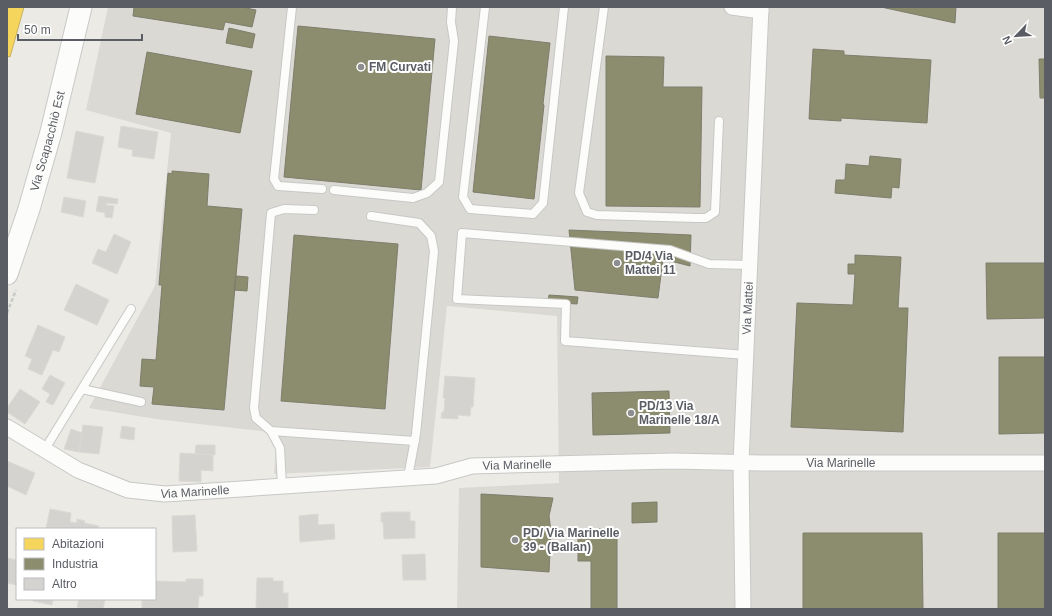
<svg xmlns="http://www.w3.org/2000/svg" width="1052" height="616" font-family="Helvetica,sans-serif">
<style>
.industrial{fill:#dbd9d4}
.homes{fill:#f6d55c;stroke:#c7b15e}
.industry{fill:#8c8c6e;stroke:#7d7e6b}
.building{fill:#d4d3cf;stroke:#dad9d4}
.lines{fill:none;stroke-linecap:round;stroke-linejoin:round}
.service-casing{stroke:#c7c8c6;stroke-width:10}
.minor-casing{stroke:#c7c8c6;stroke-width:17}
.secondary-casing{stroke:#c8c9c8;stroke-width:23}
.path{stroke:#c7ccca;stroke-width:2.5;stroke-dasharray:4 2;stroke-linecap:butt}
.service{stroke:#fcfcfb;stroke-width:8}
.minor{stroke:#fcfcfb;stroke-width:15}
.secondary{stroke:#fcfcfb;stroke-width:21}
.poi-dot{fill:#8d8e90;stroke:#fff;stroke-width:1.5}
.labels{text-anchor:middle;stroke-width:4;stroke-linejoin:round;paint-order:stroke}
.poi-label{font-size:12px;font-weight:bold;fill:#5a5d63;stroke:#fff;text-anchor:start}
.street-label{font-size:12px;fill:#5a5d63;stroke:#fff}
</style>
<rect width="100%" height="100%" fill="#ebeae4"/>
<path class="industrial" d="M108,7H1045V609H457L459,488L559,483L557,316L447,306L430,467L274,474L277,433L156,419L89,408L155,286L171,133L86,110Z"/>
<path class="homes" d="M7,7H24L10,57L7,56Z"/>
<path class="industry" d="M134,7H246V8L256,10L252,27L225,22L223,30L133,16Z
M881,7H956L955,23Z
M298,26L435,39L421,190L284,177Z
M229,28L255,34L252,48L226,43Z
M489,36L550,43L543,104L544,105L534,199L473,192Z
M813,49L844,51V55L931,60L927,123L841,118V121L809,119Z
M147,52L252,71L240,133L136,114Z
M606,56L664,57L663,87H702L700,207L606,206Z
M1039,59H1045V98H1040Z
M870,156L901,159L899,188L892,187L891,198L835,193L836,180H845L846,164L869,166Z
M172,171L209,174L207,206L242,209L224,410L152,404L154,387L140,386L142,359L156,360L162,285H159L168,173L172,174Z
M569,230L691,235L690,266L663,259L658,298L575,290Z
M294,235L398,244L385,409L281,401Z
M855,255L901,257L898,308H908L903,432L791,427L797,303L853,305L855,274H848V264H855Z
M986,263H1045V318L987,319Z
M236,276L248,277L247,291L234,290Z
M549,295L578,297L577,304L548,302Z
M999,357H1045V433L999,434Z
M669,391L670,433L593,435L592,393Z
M481,494L553,498L549,516L551,532L549,572L481,567Z
M657,502V522L632,523V503Z
M590,529H617V609H591V561H578V536H590Z
M803,533H922L923,609H803Z
M998,533H1045V609H998Z"/>
<path class="building" d="M121,126L158,132L154,159L132,156L133,150L118,147Z
M76,131L104,137L95,183L67,178Z
M99,196L118,199L117,204L107,203L106,205L114,206L112,218L105,217V213L96,211Z
M64,197L86,201L83,217L61,212Z
M114,234L131,242L117,274L92,263L98,249L106,252Z
M76,284L109,300L97,325L64,310Z
M38,325L65,337L59,352L53,350L42,375L28,369L32,359L25,356Z
M50,375L65,383L53,405L46,402L50,394L42,389Z
M445,376L475,378L473,407H471L470,416L458,415V419L441,418L442,412H444L445,398H443Z
M20,389L40,402L25,424L7,412V408Z
M83,425L103,427L99,454L79,452Z
M122,426L135,428L134,440L120,438Z
M71,429L82,433L79,452L64,449Z
M196,445H215V455L195,454Z
M180,453L213,455V471L201,470V482L179,481Z
M7,461L35,473L26,495L7,486Z
M50,509L71,513L70,522L77,523V519L85,521L84,523L99,526L98,529H46Z
M387,512H410V521H415V538L384,539L383,522H381V513Z
M318,514V525L334,524L335,539L300,542L299,516Z
M195,515L197,551L173,552L172,516Z
M425,554L426,580H403L402,555Z
M7,558L17,560V585L7,583Z
M155,576V581L186,582V579H203V596H199L198,609H142V599H155Z
M257,578H273V581H283V593H288V609H256Z
M33,599H53L52,605L33,601Z
M79,599L105,600L103,609H85L77,607Z"/>
<g class="lines">
<defs>
<path id="service" d="M292,7L274,179L278,186L322,189
M485,7L463,197L470,209L533,214L543,203L564,7
M604,7L579,193L587,212L597,215L696,218H706L715,212L719,121
M334,190L413,198L427,193L439,182L454,41L451,22L452,7
M371,216L419,223L431,236L434,251L416,434L408,477
M746,355L565,341L566,304L457,299L462,233L670,250L709,264L750,265
M82,389L141,402
M271,431L415,441
M45,449L131,309
M282,486L280,448L271,431L256,418L254,408L271,213L284,209L314,210"/>
<g id="minor">
<path d="M732,7L761,11"/>
<path id="s1" d="M7,427L78,470L128,490L165,494L436,476L472,466L673,461L762,463H1045"/>
<path id="s2" d="M743,609L741,463L761,7"/>
</g>
<g id="secondary">
<path id="s3" d="M7,274L29,209L51,132L81,7"/>
</g>
</defs>
<use href="#service" class="service-casing"/>
<use href="#minor" class="minor-casing"/>
<use href="#secondary" class="secondary-casing"/>
<path class="path" d="M7,313L16,290"/>
<use href="#service" class="service"/>
<use href="#minor" class="minor"/>
<use href="#secondary" class="secondary"/>
</g>
<g class="poi-dot">
<circle cx="361" cy="67" r="4"/>
<circle cx="617" cy="263" r="4"/>
<circle cx="631" cy="413" r="4"/>
<circle cx="515" cy="540" r="4"/>
</g>
<g class="labels">
<g class="poi-label">
<text x="369" y="71">FM Curvati</text>
<text x="625" y="260">PD/4 Via<tspan x="625" dy="14">Mattei 11</tspan></text>
<text x="639" y="410">PD/13 Via<tspan x="639" dy="14">Marinelle 18/A</tspan></text>
<text x="523" y="537">PD/ Via Marinelle<tspan x="523" dy="14">39 - (Ballan)</tspan></text>
</g>
<g class="street-label">
<text dy="4" stroke="none"><textPath href="#s3" startOffset="139">Via Scapacchiò Est</textPath></text>
<text dy="4" stroke="none"><textPath href="#s2" startOffset="301">Via Mattei</textPath></text>
<text dy="4" stroke="none"><textPath href="#s1" startOffset="852">Via Marinelle</textPath></text>
<text dy="4" stroke="none"><textPath href="#s1" startOffset="528">Via Marinelle</textPath></text>
<text dy="4" stroke="none"><textPath href="#s1" startOffset="204">Via Marinelle</textPath></text>
</g>
</g>
<rect width="1052" height="616" fill="none" stroke="#5a5d63" stroke-width="16"/>
<rect x="16" y="528" width="140" height="72" fill="#ffffff" stroke="#bdbec1"/>
<rect x="24" y="538" width="20" height="12" fill="#f6d55c" stroke="#bdbec1"/>
<text x="52" y="548" font-size="12" fill="#5a5d63">Abitazioni</text>
<rect x="24" y="558" width="20" height="12" fill="#8c8c6e" stroke="#bdbec1"/>
<text x="52" y="568" font-size="12" fill="#5a5d63">Industria</text>
<rect x="24" y="578" width="20" height="12" fill="#d4d3cf" stroke="#bdbec1"/>
<text x="52" y="588" font-size="12" fill="#5a5d63">Altro</text>
<g transform="translate(1016 36) rotate(245)" stroke="#ffffff" stroke-width="3" paint-order="stroke">
<path d="M0-3L7 15L0 10L-7 15Z" fill="#5a5d63"/>
<text y="-6" font-size="11" font-weight="bold" text-anchor="middle" fill="#5a5d63">N</text>
</g>
<path d="M18 34v6h124v-6" fill="none" stroke="#5a5d63" stroke-width="2"/>
<text x="24" y="34" font-size="12" fill="#5a5d63" stroke="#ffffff" stroke-width="3" paint-order="stroke">50 m</text>
</svg>
